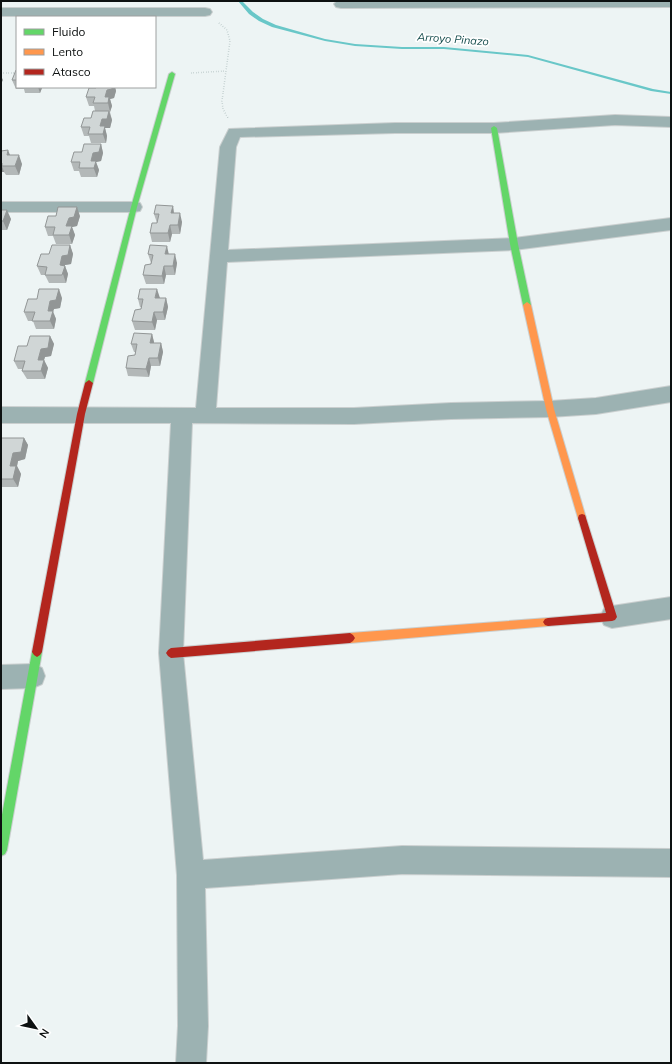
<svg xmlns="http://www.w3.org/2000/svg" width="672" height="1064" font-family="Mulish,sans-serif">
<style>
.lines{fill:none;stroke-linecap:round;stroke-linejoin:round}
.stream{fill:#69c7c8;fill-rule:evenodd}
.street-casing{stroke:#cacfcf;stroke-width:2}
.fast-casing{stroke:#cacfcf;stroke-width:2}
.slow-casing{stroke:#cacfcf;stroke-width:2}
.jam-casing{stroke:#cacfcf;stroke-width:2}
.path{stroke:#a8b8b8;stroke-width:1.5;stroke-dasharray:0.5 2;stroke-linecap:butt}
.street{fill:#9cb2b2;fill-rule:evenodd}
.fast{fill:#63d668;fill-rule:evenodd}
.slow{fill:#ff974d;fill-rule:evenodd}
.jam{fill:#b3261e;fill-rule:evenodd}
.wall{fill:#b3b8b8}
.shaded-wall{fill:#929696}
.building{fill:#d0d6d6;stroke:#929696}
.labels{text-anchor:middle;stroke-width:3.5;stroke-linejoin:round;paint-order:stroke}
.far-water-label{font-size:11px;font-style:italic;fill:#124a4a;stroke:#fff}
</style>
<rect width="100%" height="100%" fill="#edf4f4"/>
<g class="lines">
<path class="stream" d="M238,1H242L253,12L263,19L276,25L325,39L355,44L402,47H444L528,55L653,89L671,92V94L651,91L528,57L444,49H402L355,46L325,41L272,27L259,21L249,14Z"/>
<defs>
<path id="street" d="M337,1H671V7L341,8L336,7L334,4Z
M1,8H205L210,9L212,12L210,15L205,16H1Z
M615,115L671,117V127L615,125L494,133H395L240,137L236,147L228,250L514,238L671,218V230L514,250L227,262L216,408H354L451,403L550,401L596,398L671,386V402L596,414L550,417L451,419L354,424L192,423L183,653L203,860L402,846L671,849V877L402,874L205,888L208,1026L206,1063H176L178,1026L177,875L159,653L171,423H1V407L196,408L220,147L229,129L395,123H494Z
M1,202H134L140,203L142,207L140,211L134,212H1Z
M671,597V619L612,628L604,625L600,617L604,609L612,606Z
M33,664L42,668L45,676L42,684L33,688L1,689V665Z"/>
<path id="fast" d="M172,72L175,74L137,207L93,383L89,386L85,383L131,207L169,74Z
M494,126L497,128L518,244L531,305L527,308L523,305L510,244L491,128Z
M37,647L40,649L42,652L7,850L5,854L1,856V820L32,652L34,649Z"/>
<path id="slow" d="M527,302L531,305L554,409L586,518L585,521H579L578,518L546,409L523,305Z
M548,618L551,619L553,622L551,625L548,626L350,643L347,641L345,638L347,635L350,633Z"/>
<path id="jam" d="M89,380L93,383L85,414L42,652L40,655L37,657L34,655L32,652L77,414L85,383Z
M582,514L585,515L586,518L617,617L615,620L612,621L548,626L545,625L543,622L545,619L548,618L606,613L578,518L579,515Z
M350,633L353,635L355,638L353,641L350,643L171,658L168,656L166,653L168,650L171,648Z"/>
</defs>
<use href="#street" class="street-casing"/>
<use href="#fast" class="fast-casing"/>
<use href="#slow" class="slow-casing"/>
<use href="#jam" class="jam-casing"/>
<path class="path" d="M219,23L227,30L230,41L222,101L223,109L228,118
M1,73H17
M191,73L226,71"/>
<use href="#street" class="street"/>
<use href="#fast" class="fast"/>
<use href="#slow" class="slow"/>
<use href="#jam" class="jam"/>
</g>
<path class="wall" d="M17,70V87H52L51,88H42L40,93H25L24,89H16L12,80Z
M96,87H115L116,91L114,98L110,99L112,106L110,112L112,120L110,128H105L107,136L106,143H91L89,136H84L81,127L91,118L95,111L94,106H89L86,97L96,88Z
M101,144L103,153L101,161L96,162L99,170L97,177H81L79,171H74L71,162L82,152Z
M1,151L10,155L22,164L19,175H6L4,172H1Z
M173,206L174,213L182,222L180,234H172L170,242H152L150,233L157,223L154,214Z
M1,210L11,219L7,230H1Z
M80,216L77,226L72,227L75,235L72,244H56L53,236H48L45,227Z
M70,245L73,254L71,264L65,265V266L68,274L66,283H49L45,275H41L37,266L49,254Z
M148,254H169L177,263L175,275H166L164,284H146L143,275L151,263Z
M62,298L60,308L54,309L53,311L56,319L54,329H36L33,321H28L24,312Z
M166,298L168,307L165,320H157L155,330H135L132,321L141,309V307H140L138,299Z
M152,334L154,343H161L163,352L160,366H151L149,377L128,376L126,368L135,355V352H134L131,344Z
M50,336L54,344L51,356L45,357L44,360L48,368L45,379H27L22,371L23,369H18L14,361Z
M24,438L28,445L25,459L18,461L17,466L21,474L18,487H1V440Z"/>
<path class="shaded-wall" d="M1,76L3,80L1,84Z
M38,87H41L42,88L40,93Z
M112,87H115L116,91L114,98L110,99L112,106L110,112L108,103L105,97L107,90Z
M109,111L112,120L110,128H105L107,136L106,143L100,126L102,119Z
M101,144L103,153L101,161L96,162L99,170L97,177L91,161L93,153Z
M8,150L12,160L7,155Z
M19,155L22,164L19,175L15,166Z
M1,163H2V166L4,172H1Z
M173,206L174,215L171,213Z
M77,207L80,216L77,226L72,227L75,235L72,244L66,226L69,218Z
M7,210L11,219L7,230L3,221Z
M180,213L182,222L180,234L178,225Z
M170,225L172,234L170,242L168,233Z
M70,245L73,254L71,264L65,265V266L68,274L66,283L60,265L62,256Z
M167,246L169,255L165,254Z
M175,254L177,263L175,275L173,266Z
M164,266L166,275L164,284L162,276Z
M59,289L62,298L60,308L54,309L53,312L56,319L54,329L50,321L48,311L50,301Z
M157,289L160,298H155Z
M166,298L168,307L165,320L163,312Z
M154,312L157,320L155,330L152,322Z
M152,334L154,342L152,352L150,343Z
M50,336L54,344L51,356L45,357L44,360L48,368L45,379L41,371L38,360L41,349Z
M161,343L163,352L160,366L158,358Z
M149,358L151,366L149,377L146,369Z
M24,438L28,445L25,459L18,461L17,466L21,474L18,487L13,479L10,466L13,453Z"/>
<path class="building" d="M16,70H17V80H12Z
M96,87H112V89L107,90L105,97H109L108,103H93L95,97H86L89,88H96Z
M93,111H109L107,119H102L100,126H105L103,134H88L90,127H81L84,118H91Z
M84,144H101L99,152L93,153L91,161H96L94,168H79L80,162H71L74,152H82Z
M8,150L7,155H19L15,166H2V163H1V151Z
M156,205L173,206L171,213H180L178,225H170L168,233H150L152,223H157L159,214H154Z
M58,207H77L74,217L69,218L66,226H72L69,235H53L55,227H45L48,216H56Z
M1,210H7L3,221H1Z
M52,245H70L68,255L62,256L60,265L65,266L62,275H45L47,267L37,266L41,254H49Z
M150,245L167,246L165,254H175L173,266H164L162,276L143,275L145,265L151,264L153,255L148,254Z
M39,289H59L56,300L50,301L48,311H53L50,321H32L35,312H24L28,299H37Z
M140,289H157L155,298H166L163,312H154L152,322L132,321L135,310L141,309L143,299H138Z
M134,333L152,334L150,343H161L158,358H149L146,369L126,368L128,356L135,355L137,344H131Z
M30,336H50L48,348L41,349L38,360H44L41,371H22L25,361H14L18,346H27Z
M1,438H24L21,452L13,453L10,466H16L13,479H1Z"/>
<g class="labels">
<g class="far-water-label">
<text transform="translate(453 39) rotate(4)" y="4">Arroyo Pinazo</text>
</g>
</g>
<rect width="672" height="1064" fill="none" stroke="#0d1111" stroke-width="4"/>
<rect x="16" y="16" width="140" height="72" fill="#ffffff" stroke="#9ea0a0"/>
<rect x="24" y="29" width="20" height="6" fill="#63d668" stroke="#9ea0a0"/>
<text x="52" y="36" font-size="12" fill="#0d1111">Fluido</text>
<rect x="24" y="49" width="20" height="6" fill="#ff974d" stroke="#9ea0a0"/>
<text x="52" y="56" font-size="12" fill="#0d1111">Lento</text>
<rect x="24" y="69" width="20" height="6" fill="#b3261e" stroke="#9ea0a0"/>
<text x="52" y="76" font-size="12" fill="#0d1111">Atasco</text>
<g transform="translate(36 1028) rotate(123)" stroke="#ffffff" stroke-width="3" paint-order="stroke">
<path d="M0-3L7 15L0 10L-7 15Z" fill="#0d1111"/>
<text y="-6" font-size="11" font-weight="bold" text-anchor="middle" fill="#0d1111">N</text>
</g>
</svg>
